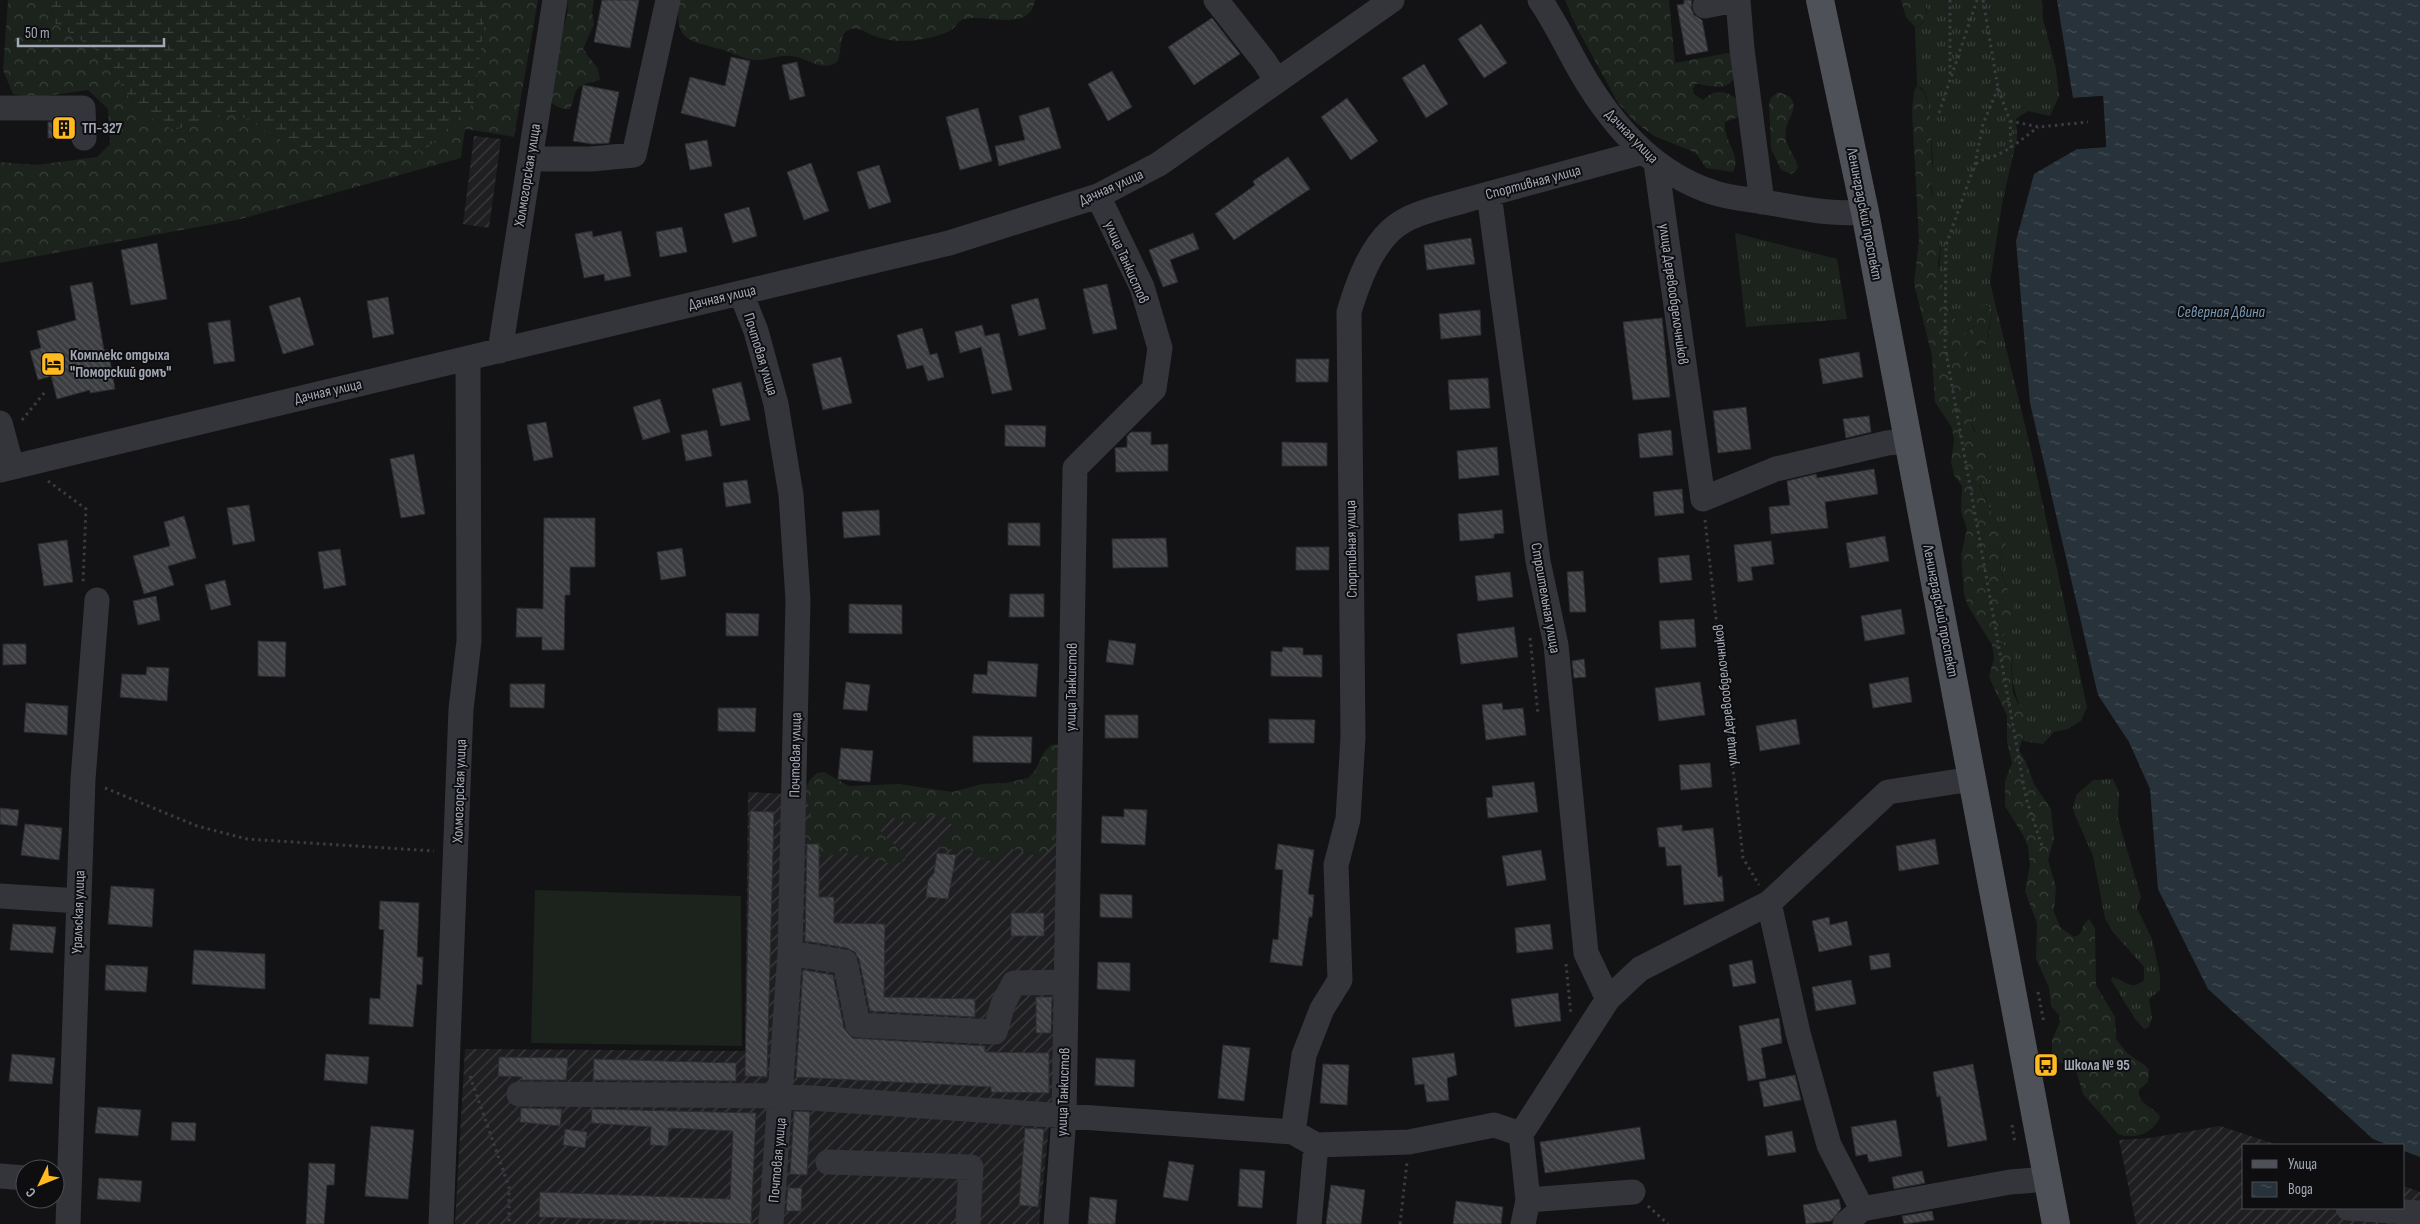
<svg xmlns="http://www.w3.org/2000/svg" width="2420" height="1224" font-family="'Sofia Sans Condensed',sans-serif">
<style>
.industrial{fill:url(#industrial-furrows)}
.grass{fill:url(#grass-tufts)}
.forest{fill:url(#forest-crowns)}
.wetland{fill:url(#wetland-marsh)}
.garden{fill:#1b231c}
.water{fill:url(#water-ripples)}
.pier{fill:#131315}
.building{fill:url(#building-back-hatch);stroke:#2d2d31}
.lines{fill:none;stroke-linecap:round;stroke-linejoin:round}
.path{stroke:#3a3c41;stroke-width:3;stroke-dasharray:2.5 4;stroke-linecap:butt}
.minor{stroke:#34353a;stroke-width:25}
.major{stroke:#4f5159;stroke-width:28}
.labels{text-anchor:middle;stroke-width:4;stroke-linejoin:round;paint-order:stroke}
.poi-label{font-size:15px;font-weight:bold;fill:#a3a9b6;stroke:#0e0e10;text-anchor:start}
.street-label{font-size:15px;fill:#a3a9b6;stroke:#0e0e10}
.water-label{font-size:16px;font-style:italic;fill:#7796b5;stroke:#0e0e10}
</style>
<defs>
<pattern id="industrial-furrows" width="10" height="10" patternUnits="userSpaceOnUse" patternTransform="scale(1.25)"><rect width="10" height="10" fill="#1f1f22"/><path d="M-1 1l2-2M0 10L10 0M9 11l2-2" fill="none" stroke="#3c3d40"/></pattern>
<pattern id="grass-tufts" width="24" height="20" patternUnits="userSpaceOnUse" patternTransform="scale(1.25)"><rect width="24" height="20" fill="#1b231c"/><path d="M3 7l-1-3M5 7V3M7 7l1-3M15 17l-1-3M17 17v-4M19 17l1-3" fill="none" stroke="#39403b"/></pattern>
<pattern id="forest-crowns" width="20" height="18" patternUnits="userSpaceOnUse" patternTransform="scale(1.25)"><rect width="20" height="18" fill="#1b231c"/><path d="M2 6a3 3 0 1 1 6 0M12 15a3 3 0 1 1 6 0" fill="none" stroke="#39403b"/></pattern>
<pattern id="wetland-marsh" width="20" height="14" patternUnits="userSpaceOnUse" patternTransform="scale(1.25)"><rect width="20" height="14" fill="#1b231c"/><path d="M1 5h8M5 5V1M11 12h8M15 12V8" fill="none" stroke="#39403b"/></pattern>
<pattern id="water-ripples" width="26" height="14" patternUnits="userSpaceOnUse" patternTransform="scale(1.25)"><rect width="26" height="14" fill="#28323a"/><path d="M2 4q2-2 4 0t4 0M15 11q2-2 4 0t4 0" fill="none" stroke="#444d54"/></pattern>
<pattern id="building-back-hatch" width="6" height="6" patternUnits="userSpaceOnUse" patternTransform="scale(1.25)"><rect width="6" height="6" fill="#3c3e42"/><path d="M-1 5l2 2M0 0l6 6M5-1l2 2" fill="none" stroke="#55575b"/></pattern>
</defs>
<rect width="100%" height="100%" fill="#131315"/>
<path class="industrial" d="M474,136L501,139L489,228L463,224Z
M748,792L1060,808L1053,1088L1039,1224H455L465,1049L745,1051Z
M2220,1126L2278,1145H2244V1208H2404V1186L2420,1192V1224H2136L2119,1140L2150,1138Z"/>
<path class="grass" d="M1925,0H2042L2043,19L2056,68L2059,96L2050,116L2028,111L2016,119L2017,138L2002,204L1990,282L2032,454L2087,707L2081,721L2068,729L2054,732L2043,744L2023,741C2029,708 2005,690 2014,656L1999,641C2018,614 2016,608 2004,579C2002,574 2000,564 2000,559C2001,554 2004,549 2006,544L1979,484L1987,477L1984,443L1977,435L1971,421L1974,410L1963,372L1966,367L1967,353L1982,346L1989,336L1992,310L1965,333L1949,311L1939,274L1941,241L1930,180L1933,165L1930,118L1927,98L1922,88L1917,86L1915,27L1922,24L1927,12Z
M1735,233L1837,259L1847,319L1746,327Z
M2113,779L2119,792L2118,819L2141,897L2137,908L2152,939L2160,975V990L2149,999L2152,1017L2149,1027L2144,1029L2135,1019L2111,980L2112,977C2126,980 2131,992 2144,980V967L2112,931L2105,918L2093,856L2075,815L2073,807L2077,794L2093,780Z"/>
<path class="forest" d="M8,0H49L55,23L100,53L139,112L174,130L234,112L300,151L474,103L487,0H538L514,137L465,129L461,158L237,220L0,263V162L36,165L97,157L110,144L108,109L88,90L31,98L13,94L3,70Z
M568,0H594L592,12L594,24L583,49L598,69L600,80C591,83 579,83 575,93C573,100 574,103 569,109C561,109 556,107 550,101L557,43L567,16Z
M679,0H1035C1030,33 987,14 965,19C958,20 957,26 951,30C943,36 913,42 903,41C895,41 887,40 880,38C870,36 863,27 851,29C837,33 843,53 837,62C821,73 807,57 791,56C780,55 771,59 761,60C747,61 733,53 720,49C688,40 674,41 679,0Z
M1565,0H1669L1675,63L1738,51C1736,70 1738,91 1711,86C1706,86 1701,84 1695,84L1693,89L1694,94L1703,100C1715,89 1724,90 1737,99L1741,116L1725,122C1723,142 1742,154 1733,172L1706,168L1696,153L1654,136L1635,122L1618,103L1576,26Z
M1901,0H1925C1927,12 1928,22 1915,27L1906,17Z
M1917,86C1935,95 1930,146 1932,164C1934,175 1925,189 1936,201L1941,241L1938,264L1941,280L1949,311L1965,333L1970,330L1972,312L1977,306L1988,305L1992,310L1987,343L1967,353L1969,362L1963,372L1974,410L1971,421L1974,431L1988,448L1992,458L1990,473L1979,485L2006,544C2004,549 2001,554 2000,559C1998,583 2025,605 2009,628C2006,633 2002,636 1999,641L2012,651L2014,656L2011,667L2013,693L2023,714L2025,731L2019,750L2026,762L2034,784L2051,809L2054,839L2048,860L2056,887L2054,912L2060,927L2074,937L2080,934L2084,924L2089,919L2095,928L2096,985L2115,1017L2116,1039L2127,1053L2146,1066L2149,1070L2148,1082L2139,1090C2137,1105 2154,1106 2160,1117C2153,1134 2134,1140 2118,1134L2083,1094L2076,1071L2071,1067L2059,1062L2052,1052V1040L2060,1022L2059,1015L2051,1006L2049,987L2036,959L2037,923L2025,891L2030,865L2028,847L2023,835L2005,806V781L2012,763L2007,741V716L1989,677L1994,658L1992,645L1968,606L1964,594L1961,555L1967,529L1961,511L1962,486L1954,475L1951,462L1954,441L1952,428L1935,402L1932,356L1914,283L1919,240L1912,111L1914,91Z
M1778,92L1789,96C1800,108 1788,117 1786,129C1783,146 1795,153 1798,167L1796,171L1791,174L1781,170L1771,148L1769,104L1771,98Z
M1059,744L1057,840C1038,867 1033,850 1010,849L991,861C971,858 967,841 946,851L940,847L943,840L955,829L945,817L938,815C929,816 920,822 911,823C897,824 886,805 880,830L883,835L906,854L905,861L892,865L872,856C862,860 858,854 849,853C839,853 830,857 820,855L819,844H801L802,836L811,814C805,794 800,788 817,773L824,772L849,786L899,784L952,792L982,784L1006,783L1028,778L1034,772L1045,751L1051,745Z"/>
<path class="wetland" d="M49,0H487L474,103L424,151H300L234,112L174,130L139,112L100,53L55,23Z"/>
<path class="garden" d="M535,890L741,896L742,1046L531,1043Z"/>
<path class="water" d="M2057,0H2420V1157L2404,1151V1145H2389L2373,1139L2208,989L2158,889L2150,789L2129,742L2098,695L2030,403L2016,241L2034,174L2077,149L2106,147L2103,96L2073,98Z"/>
<path class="pier" d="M2103,96L2106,147L2077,149V146L2103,145L2100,98L2074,101L2073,98Z"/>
<path class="building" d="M602,0H639L630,48L594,42Z
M1684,0H1692L1691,8L1694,15L1702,20L1708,51L1686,55L1677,5L1684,4Z
M1212,18L1240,54L1194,85L1168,47Z
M1481,24L1507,63L1484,78L1458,39Z
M731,57L750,61L735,127L681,113L690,77L725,86Z
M797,62L805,96L790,100L782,65Z
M1424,64L1448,104L1426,118L1402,78Z
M1112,71L1132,107L1108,121L1088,84Z
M583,85L619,92L609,143L592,144L573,141Z
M1347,98L1378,141L1351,160L1321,117Z
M1049,107L1061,148L999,166L995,146L1025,140L1019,116Z
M978,108L992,161L960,170L946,117Z
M48,122H69L70,137L48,138Z
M707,140L712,166L690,170L685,144Z
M1288,157L1310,189L1234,240L1215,214L1255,185L1253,181Z
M811,163L829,211L804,220L787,172Z
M879,165L891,202L869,209L857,172Z
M749,207L757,236L733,243L724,214Z
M682,227L687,252L660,257L656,232Z
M592,231L593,237L621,231L631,276L605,281L604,274L584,278L575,234Z
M1193,233L1199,249L1170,260L1178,282L1163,287L1149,250Z
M1471,238L1475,264L1427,270L1424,245Z
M157,243L167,299L131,305L121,250Z
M92,282L104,350H108L115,389L90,393V390L57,399L51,376L38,380L30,351L41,348L37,331L76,320L70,286Z
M1107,284L1117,329L1093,334L1083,289Z
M300,297L314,345L283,354L269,306Z
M388,297L394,334L373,338L367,301Z
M1038,298L1046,329L1019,336L1011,305Z
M1480,310L1481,335L1441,339L1439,314Z
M1662,318L1670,397L1633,400L1623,322Z
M230,320L235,361L214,364L208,323Z
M982,325L985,336L999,333L1012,390L992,394L981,347L960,353L955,332Z
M922,328L930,355L937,353L944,377L928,381L923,365L907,369L897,335Z
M1859,352L1863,377L1823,384L1819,359Z
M841,357L852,403L823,410L812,364Z
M1296,359H1329L1328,382H1296Z
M1488,378L1490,408L1450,410L1448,380Z
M741,382L750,420L721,426L712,389Z
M660,399L670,432L643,440L633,407Z
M1746,407L1751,449L1718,453L1713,411Z
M1869,416L1871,432L1846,438L1843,419Z
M546,422L553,457L534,461L527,425Z
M1005,425L1046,426L1045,447L1005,446Z
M707,430L712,456L686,461L681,435Z
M1671,430L1673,455L1640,458L1638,434Z
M1131,432H1151V445L1168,444V471L1116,472L1115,448L1127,447V436Z
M1282,442L1327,443V466H1282Z
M1497,447L1499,475L1459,479L1457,451Z
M414,454L425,514L401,518L390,459Z
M1874,469L1878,494L1825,502L1828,528L1771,534L1769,507L1790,505L1787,481L1816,474L1817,478Z
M747,480L751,503L726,507L723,483Z
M1682,489L1684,513L1655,516L1653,492Z
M249,505L255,541L233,545L227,508Z
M879,510L880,535L844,538L842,512Z
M1502,510L1504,533L1494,534V538L1460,541L1458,514Z
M184,516L196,558L168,566L174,585L144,594L133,556L170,546L164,522Z
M544,518H595V567H570V595H565L564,650H542V637H516L517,608L543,609Z
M1008,523H1040V546L1008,545Z
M1885,536L1889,561L1850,568L1846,543Z
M1166,538L1168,567L1113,568L1112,539Z
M67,540L73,582L44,586L38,544Z
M1771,541L1774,564L1751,567L1753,580L1738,582L1734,545Z
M1296,547H1329V570H1296Z
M682,548L686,576L661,580L657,552Z
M340,549L346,585L324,589L318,552Z
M1689,555L1692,580L1660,583L1658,558Z
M1583,571L1586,612H1570L1567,572Z
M1510,572L1513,597L1478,601L1475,576Z
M225,580L231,605L211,610L205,585Z
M1010,594H1044V617H1009Z
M156,596L160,620L138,625L133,601Z
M849,604L902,605V634L849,633Z
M1901,609L1905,634L1865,641L1861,616Z
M726,613L759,614L758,636H726Z
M1694,619L1696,647L1661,649L1659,621Z
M1514,627L1518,657L1461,664L1457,634Z
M1109,640L1136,644L1133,665L1106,662Z
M258,641L286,642L285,677L258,676Z
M3,644H26V664L3,665Z
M1283,647L1303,648V655H1322V677L1271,676V651L1282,652Z
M1584,659L1586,677L1574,678L1572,661Z
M988,661L1038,664L1036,697L972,693L974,674L987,675Z
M147,667L169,668L167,701L120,697L122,674L146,675Z
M1908,677L1912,702L1873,708L1869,684Z
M846,682L870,685L867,711L843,709Z
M1700,682L1705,715L1659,721L1655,688Z
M510,684H545L544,708L510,707Z
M26,703L68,706L67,735L24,732Z
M1502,703L1503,710L1523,708L1526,735L1486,740L1482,705Z
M718,708H756L755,732L718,731Z
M1105,715H1138V738H1105Z
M1269,719L1315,720L1314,743H1269Z
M1796,719L1800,744L1760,751L1756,726Z
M973,736L1032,737L1031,763L973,762Z
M841,748L873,751L870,782L838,779Z
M1710,763L1712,787L1681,790L1679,765Z
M1534,782L1538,812L1488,818L1486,798L1493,797L1492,786Z
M0,808L19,810L17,826L0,824Z
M1124,809L1147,810L1145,845L1101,843L1102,816L1124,817Z
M750,811L774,812L767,1077L745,1076Z
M25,824L62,828L59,860L21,855Z
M1682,825V831L1713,828L1718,877L1722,876L1724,901L1684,905L1681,865L1667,866L1665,847H1659L1657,828Z
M1935,839L1939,864L1899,871L1896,846Z
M807,844H819V897H834V923L885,924L884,997L975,999V1017L870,1011L859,959L855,952L847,948L805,941Z
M1278,844L1314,850L1308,894L1314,895L1312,917H1309L1302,966L1270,962L1273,939L1278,940L1283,870L1275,869Z
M1541,850L1546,880L1507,886L1502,856Z
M937,853L956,855L948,899L926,897L928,880L934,873Z
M111,886L154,889L152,927L108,924Z
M1100,894L1132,895V918L1100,917Z
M380,901L419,903L417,957H423L422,985L417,984L413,1027L369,1024L370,998L380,999L384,930L379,929Z
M1011,913H1044V936H1011Z
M1829,917L1830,925L1847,921L1852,945L1819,952L1812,921Z
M13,924L56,927L53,953L10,950Z
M1550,924L1553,949L1517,953L1515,928Z
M194,950L265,954V989L192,984Z
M1889,953L1891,967L1871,970L1869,956Z
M1752,960L1756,983L1733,987L1729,965Z
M1098,962L1130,963V991L1097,989Z
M106,965L148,967L146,992L105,990Z
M803,970L833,975L844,1028L852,1038L985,1046V1052L1049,1053V1093L991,1092V1087L796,1077Z
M1851,980L1856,1004L1816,1011L1812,987Z
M1558,993L1561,1021L1515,1027L1511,999Z
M1036,997H1052L1051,1033H1036Z
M1779,1018L1782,1043L1761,1048L1766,1078L1748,1081L1739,1026Z
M1223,1045L1250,1048L1244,1101L1218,1098Z
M1454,1053L1457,1075L1447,1078L1449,1100L1427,1102L1424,1084L1415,1085L1412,1058Z
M12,1054L55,1058L52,1084L9,1081Z
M326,1054L369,1057L367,1084L324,1080Z
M499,1057L568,1058L566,1080H522V1077L498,1076Z
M1096,1058L1135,1060L1134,1087L1095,1085Z
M594,1059L736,1063V1081L593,1080Z
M1323,1064L1349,1065L1347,1105L1320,1103Z
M1973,1064L1987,1140L1948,1147L1940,1096L1937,1097L1933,1072Z
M1795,1075L1801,1100L1764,1107L1759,1082Z
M98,1107L141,1110L138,1136L95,1133Z
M521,1108L562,1109L560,1126L520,1122Z
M592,1109L756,1113L751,1224L539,1217L540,1192L730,1199L733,1131L669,1128L668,1146L650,1145L651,1127L591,1123Z
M794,1111L810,1112L807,1175L790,1174Z
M1896,1120L1902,1156L1869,1162L1867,1154L1856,1156L1851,1127Z
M172,1122L196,1123L195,1141L171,1140Z
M371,1126L414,1130L408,1199L365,1196Z
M1640,1127L1645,1159L1545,1173L1540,1142Z
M1025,1128L1044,1129L1038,1207L1019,1205Z
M565,1129L587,1132L585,1148L563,1145Z
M1792,1131L1796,1152L1768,1156L1765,1136Z
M1169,1161L1194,1165L1188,1201L1163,1197Z
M309,1163L335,1164L334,1185H327L324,1224H306Z
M1240,1169L1265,1171L1262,1208L1238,1206Z
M1922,1171L1925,1183L1894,1189L1892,1177Z
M99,1178L142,1181L140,1202L97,1199Z
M1331,1185L1365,1190L1361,1224H1326Z
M788,1188H802L801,1211H786Z
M1090,1197L1117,1200L1115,1224H1088Z
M1839,1199L1841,1209L1831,1221L1806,1224L1803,1205Z
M1456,1201L1503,1207L1501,1224H1453Z
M1932,1211L1934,1220L1904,1224L1902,1216Z"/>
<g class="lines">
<path class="path" d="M1950,0V74
M1983,0L1998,88L2010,121L2011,148
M1998,88L1983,124L1975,164L1946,245L1945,347L2026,798L2043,849
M1939,113L1977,0
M2010,121L2039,127L2088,122
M1976,164C1983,158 1989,159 1997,155C2012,148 2025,137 2038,127
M22,420L45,392
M48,481L86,509L83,583
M1705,520L1743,858L1759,885
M1530,638L1538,714
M105,788L197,826L247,839L434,851
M1566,964L1571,1015
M2038,992L2044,1023
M470,1076L509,1187V1224
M2012,1125L2015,1143
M1648,1206L1668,1224
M1400,1224L1407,1162"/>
<path class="minor" d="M1216,0L1264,61L1277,81
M1540,0C1556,23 1567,48 1581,72C1611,124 1654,173 1712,192C1729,198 1747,199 1764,202C1800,208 1829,215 1865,212
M1738,0L1742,49L1762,202
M1705,6L1735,0
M0,108H83L84,138
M530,159H591L634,155L668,0
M1656,163L1703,499L1776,469L1887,443L1908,441
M1489,194L1538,561L1556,645L1586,953L1608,999
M741,293L756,331L776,404L791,495L798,600L790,953L771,1224
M500,351L555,0
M0,423L12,467
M0,470L949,243L1098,196L1159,164L1392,0
M0,896L79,901
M1769,903L1798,1033L1829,1145L1862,1209
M790,953L845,962L858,1025L995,1032L1003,1004L1014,983L1066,982
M519,1094L782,1096L1293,1132L1316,1145L1409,1142L1494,1125L1521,1134L1608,999L1640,969L1769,903L1888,792L1972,779
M1293,1132L1304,1055L1322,1009L1340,980L1336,865L1348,819L1353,737L1349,312C1357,285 1369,251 1390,231C1410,212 1444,207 1470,199C1528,183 1585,168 1643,152
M1521,1134L1528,1200L1523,1224
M828,1162L971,1167L968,1224
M0,1176L25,1178
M1528,1200L1633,1192
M2348,1208L2420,1213
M68,1224L83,779L97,600
M441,1224L461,709L469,641L468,358
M1056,1224L1064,1117L1075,468L1154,389L1160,348L1142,287L1098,196
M1309,1224L1316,1145
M1845,1224L1862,1209L2010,1182L2048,1179"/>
<path class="major" d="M1820,0L1865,212L2056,1224"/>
</g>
<defs>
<symbol id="building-square" viewBox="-11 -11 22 22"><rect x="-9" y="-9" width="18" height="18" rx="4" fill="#ffba21" stroke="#0e0e10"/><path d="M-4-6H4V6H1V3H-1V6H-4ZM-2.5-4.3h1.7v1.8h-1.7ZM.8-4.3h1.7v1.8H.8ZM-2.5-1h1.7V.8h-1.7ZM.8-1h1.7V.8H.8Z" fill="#111"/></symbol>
<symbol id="hotel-square" viewBox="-11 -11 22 22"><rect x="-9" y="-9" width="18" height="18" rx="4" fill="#ffba21" stroke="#0e0e10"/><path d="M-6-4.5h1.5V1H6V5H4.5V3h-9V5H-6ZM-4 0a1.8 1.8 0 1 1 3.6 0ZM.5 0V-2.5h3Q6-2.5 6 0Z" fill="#111"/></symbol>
<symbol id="bus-square" viewBox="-11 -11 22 22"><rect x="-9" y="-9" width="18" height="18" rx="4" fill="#ffba21" stroke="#0e0e10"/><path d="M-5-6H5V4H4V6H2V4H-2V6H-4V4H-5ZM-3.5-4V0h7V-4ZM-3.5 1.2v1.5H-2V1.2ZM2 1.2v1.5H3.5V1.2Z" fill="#111"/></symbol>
</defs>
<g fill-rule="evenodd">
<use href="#building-square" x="50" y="114" width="28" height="28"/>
<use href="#hotel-square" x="39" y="350" width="28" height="28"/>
<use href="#bus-square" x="2032" y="1051" width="28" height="28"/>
</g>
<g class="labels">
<g class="poi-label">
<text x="82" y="133">ТП-327</text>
<text x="70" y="360">Комплекс отдыха<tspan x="70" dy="17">"Поморский домъ"</tspan></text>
<text x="2064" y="1070">Школа № 95</text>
</g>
<g class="street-label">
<text transform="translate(1632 136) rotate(46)" y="5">Дачная улица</text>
<text transform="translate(527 175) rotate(-81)" y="5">Холмогорская улица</text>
<text transform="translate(1533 182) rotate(-15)" y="5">Спортивная улица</text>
<text transform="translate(1111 187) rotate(-24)" y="5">Дачная улица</text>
<text transform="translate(1865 214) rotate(79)" y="5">Ленинградский проспект</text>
<text transform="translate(1127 262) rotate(66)" y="5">улица Танкистов</text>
<text transform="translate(1674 294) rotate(82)" y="5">улица Деревообделочников</text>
<text transform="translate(722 297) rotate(-13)" y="5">Дачная улица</text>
<text transform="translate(761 354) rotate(73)" y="5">Почтовая улица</text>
<text transform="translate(328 391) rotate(-13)" y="5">Дачная улица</text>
<text transform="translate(1351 549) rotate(-91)" y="5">Спортивная улица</text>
<text transform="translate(1546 598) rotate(80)" y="5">Строительная улица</text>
<text transform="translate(1941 611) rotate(79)" y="5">Ленинградский проспект</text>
<text transform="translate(1071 687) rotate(-89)" y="5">улица Танкистов</text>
<text transform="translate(1725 695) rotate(-96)" y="5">улица Деревообделочников</text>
<text transform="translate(795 755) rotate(-89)" y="5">Почтовая улица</text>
<text transform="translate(459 791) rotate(-88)" y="5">Холмогорская улица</text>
<text transform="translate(78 912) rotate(-88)" y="5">Уральская улица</text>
<text transform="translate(1063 1092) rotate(-88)" y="5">улица Танкистов</text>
<text transform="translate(777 1160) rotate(-85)" y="5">Почтовая улица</text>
</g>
<g class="water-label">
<text x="2221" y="317">Северная Двина</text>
</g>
</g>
<rect x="2242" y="1144" width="162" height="65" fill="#0e0e10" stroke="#4a4c52"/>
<rect x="2252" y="1160" width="25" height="8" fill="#4f5159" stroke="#4a4c52"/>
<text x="2288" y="1169" font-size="15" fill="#a3a9b6">Улица</text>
<rect x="2252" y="1182" width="25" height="15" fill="url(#water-ripples)" stroke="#4a4c52"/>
<text x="2288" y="1194" font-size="15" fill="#a3a9b6">Вода</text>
<g transform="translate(40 1184) rotate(227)"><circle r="24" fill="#0e0e10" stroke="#4a4c52"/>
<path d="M0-4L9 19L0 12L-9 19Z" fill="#ffba21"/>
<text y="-8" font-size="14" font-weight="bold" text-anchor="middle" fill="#a3a9b6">С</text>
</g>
<path d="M18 38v8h146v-8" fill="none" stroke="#a3a9b6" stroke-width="2.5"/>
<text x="25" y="38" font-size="15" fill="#a3a9b6" stroke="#0e0e10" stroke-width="4" paint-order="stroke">50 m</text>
</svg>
